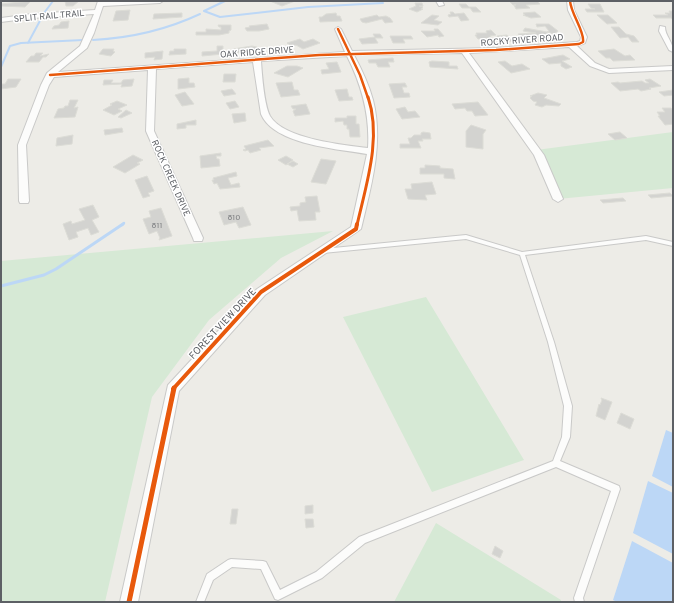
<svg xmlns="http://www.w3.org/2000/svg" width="674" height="603" font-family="Overpass,sans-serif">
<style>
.green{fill:#d6e9d5}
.water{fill:#bcd7f6}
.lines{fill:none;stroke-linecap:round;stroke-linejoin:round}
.stream-far2{stroke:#bcd7f6;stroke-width:2}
.stream-far1{stroke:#bcd7f6;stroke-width:2.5}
.stream{stroke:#bcd7f6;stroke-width:3}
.building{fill:#d3d3d0;stroke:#dcdcd6}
.lane-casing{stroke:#c9c9c8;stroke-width:2}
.street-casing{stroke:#c9c9c8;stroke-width:2}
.lane{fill:#fcfcfb;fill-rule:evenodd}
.street{fill:#fcfcfb;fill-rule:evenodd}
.cycleway-far3-casing{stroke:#fff;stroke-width:4}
.cycleway-far2-casing{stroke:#fff;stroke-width:5}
.cycleway-far1-casing{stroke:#fff;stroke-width:6}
.cycleway-casing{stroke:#fff;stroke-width:8}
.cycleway-far3{stroke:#e8590c;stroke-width:2.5}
.cycleway-far2{stroke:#e8590c;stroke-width:3}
.cycleway-far1{stroke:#e8590c;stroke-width:4}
.cycleway{stroke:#e8590c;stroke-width:5}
.labels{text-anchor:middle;stroke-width:3;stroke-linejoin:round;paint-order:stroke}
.number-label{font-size:8px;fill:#7c7e81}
.far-street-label{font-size:9px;fill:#5d6065;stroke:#fff}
.street-label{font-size:10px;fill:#5d6065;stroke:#fff}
</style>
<rect width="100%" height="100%" fill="#edece7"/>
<path class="green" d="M673,132V188L558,199L536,150Z
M333,231L281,258L209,320L152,397L105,602H1V261Z
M426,297L524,460L432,492L343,317Z
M436,523L561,600V602H394Z"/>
<path class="water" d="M666,430L673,433V487L652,476Z
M648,481L673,493V554L633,533Z
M632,541L673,563V602H617L613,600Z"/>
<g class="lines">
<path class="stream-far2" d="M204,11L220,17L308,7L383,3
M204,11L225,1
M44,13L53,1
M93,40C131,38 166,30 200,14
M28,43L42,17
M1,67L10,46L21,43L83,40"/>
<path class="stream-far1" d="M122,225L124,223"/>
<path class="stream" d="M1,286L44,275L56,269L123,224"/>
</g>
<path class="building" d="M31,1L25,7L1,6V4Z
M65,1H79L73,6H66Z
M270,1L285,2L295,1L282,6Z
M537,1L540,4L526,5L530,8L516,9L514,5H516H513L510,2Z
M415,3H422L423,6H419L423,7L421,9H423L417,12L409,9L416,6Z
M459,4H466L469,7H476L481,12H473L470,8H462Z
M588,4H600L604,12H587L585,9H595L591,8Z
M130,10L128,20L113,21L116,11Z
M669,11H673V20L671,18H656L653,15H668L665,13H670Z
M450,12H453L455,14L464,13L469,20L461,21L458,16L449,17L448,15L451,14Z
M535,12L541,17L531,18L523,15H525L523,13Z
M182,13V17L153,19L154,14Z
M336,13L337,16H340L342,21L320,22L319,17H322L326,14Z
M377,15L379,17L386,16L390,18L393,22L385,23L382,19L366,23L362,22L360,19Z
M432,15L439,16L434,20L442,22L438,25L421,23Z
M597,15H608L617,23L607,24Z
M69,21L68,28L52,29L54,26L59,25L61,22Z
M267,24L269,29L259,31H247L245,28L250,27L249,26Z
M536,24H549L558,31L554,34L547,32L550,36H548L549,37L521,38L518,34L536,33L523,31L525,28L547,32L549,31L545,26L537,27Z
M218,25H231V30L229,31V33L219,35H196V32H206V29L221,30V27H219Z
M611,27H619L626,34L634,36L639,42H632L628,37L620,38Z
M434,29H438L444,36L439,37L438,35L427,37L421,31H435Z
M491,30L496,35L490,36L491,38L478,39L475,35H477L476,33H487L486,31Z
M373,34H380L383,38H375L378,43L362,44L359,39L375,37Z
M507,35L514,41L502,42L497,36Z
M390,36H411L413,39H403L405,43H393Z
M300,39L304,42L313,39L320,43L303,49L296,45L292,46L287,43Z
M217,46H223V54L202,56V52L217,51Z
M252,46L257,47L258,51L234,53L233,49Z
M103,49H114L113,51L115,52L111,56L99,54Z
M174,49H186V54L169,55L170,51H174Z
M614,49L625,56L630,55L635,60L613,61L610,58H606L598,51Z
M163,51L162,59L154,60L155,57L145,58V53Z
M36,53H43L40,56L49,54L46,57H43L39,62H26L31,56H34Z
M563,55L570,59L562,61L572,67L566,69L561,66V63L549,64L542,59Z
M393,58L394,62H388L390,67H378L376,63H369L368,60Z
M432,61L449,62V66H457L458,69L430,67L429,62Z
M505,61L512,66L522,64L530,69L511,73L498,62Z
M337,62L341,72L322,74L321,70L329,69L326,63Z
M287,66H297L303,68L288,77L274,73Z
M224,74H236L235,82H223Z
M189,78V83H194L195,87L178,89V79Z
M8,79H21L16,87L1,89V84H5Z
M134,79L132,86L121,87L122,84L103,85L104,80H113L111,83H121L123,80Z
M650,79L661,86L649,88L651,89L641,91L638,89L620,91L611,83L618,82L620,83L642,81L645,83H649L645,80Z
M292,82L294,90H298L300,95L281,97L276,83Z
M405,83L407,87H402L404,93H409L410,97L394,98L389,84Z
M232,89L236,94L224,96L221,91Z
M347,89L349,97H352L353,100L339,101L335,90Z
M673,90V95L664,96L659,92Z
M185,92L194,104L182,106L175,95Z
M538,93L547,95L544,98L561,104L559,106L546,105L542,107L535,105L537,102L533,101L530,98L532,96H530Z
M70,100H78L74,108L78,107L75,117L54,118L58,109L64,108L65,106H68Z
M117,101L127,105L118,109L122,111L114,115L103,110L112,105L110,104Z
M235,101L239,107L230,109L226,103Z
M478,102L488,115L475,116L472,111H467L465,108L455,109L452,104Z
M306,104L310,114L295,116L293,111L296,109H293L291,106Z
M405,107L408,112L415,111L420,117L402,119L396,109Z
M662,108H671L673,111V124L665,125L658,116H660L657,112H665Z
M126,110L132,113L121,118L118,117Z
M245,113L246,121L234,123L232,114Z
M347,116H356V124H359L360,137H350L349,129H347V125H344L343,121L335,122V118H347Z
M196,120V125H186V128L177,129V124Z
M471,125L486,130L483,134V149L466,147V131Z
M122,128L123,132L105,135L104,130Z
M423,132L430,133L431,139H422L423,141H418L421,148H400V144H410L408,138H411L414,135H421V133Z
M620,132L627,138L615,140L608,134Z
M73,135L72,144L56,146L57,138Z
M268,140L274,146L259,148L261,150L250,153L248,150L245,151L243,150L246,149L244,146Z
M221,153V156H216L217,159H219L220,166L201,168L200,156Z
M133,155L143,160L137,163L140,164L125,173L113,167Z
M286,156L293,160L286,165L278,160Z
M321,159L336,161L326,184L311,182Z
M293,161L298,164L293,167L287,164Z
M425,165L440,166V168L453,169L455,179L444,178V174H420V168H425Z
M236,172L237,176L228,178L231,185L239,183L240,187L220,189L217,183L214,184L212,180H214L213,178Z
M147,176L154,191L148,193L150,196L143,198L135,180Z
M432,182L436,194L425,195L427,200L408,199L405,189H412L411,184Z
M670,193L673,196L651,198L648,195Z
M317,196L320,212H315L316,220L299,221L297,210L291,211L290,207L300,206V203L306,202L305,197Z
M623,198L626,201L603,203L600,200Z
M93,205L99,217L92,220L99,232L91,235L88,228L76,232L78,237L69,240L63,224L71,221L72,224L85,220L79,209Z
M243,207L251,225L239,228L236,222L224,225L219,212Z
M161,208L172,236L159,240L160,238L157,231L149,234L143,219L151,217L149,211Z
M601,398L612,402L605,420L596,416L599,404L600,405L602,400Z
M621,413L634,419L630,429L617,423Z
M313,505V513L305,514V506Z
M232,509H238L236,524H230Z
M305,519H313L314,527L306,528Z
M495,546L503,551L500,558L492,554Z"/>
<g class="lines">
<defs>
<path id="lane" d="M466,235L522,252L646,236L673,242V246L646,240L525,255L554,342L572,406L570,437L560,461L619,486L620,489L583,598L584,602H575L574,598L611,491L556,467L365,543L322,578L278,600L275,599L261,569L232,567L213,580L204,602H196L207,574L228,560L231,559L263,561L266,562L280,590L316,572L359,537L553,461L562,437L564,406L548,342L520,255L466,239L323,253L320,251L323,249Z"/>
<path id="street" d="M98,1H163L160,3L103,6L94,33L87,48L58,72L345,52L335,29L338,27L341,29L352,51L496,48L577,42L580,41L581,37L568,10L567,1H573L574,10L587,37L585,43L577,46L595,63L609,69L673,66V70L609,73L590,66L569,47L469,53L544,155L563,199L558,202L553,199L534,155L462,53L354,55C362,70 369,85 373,100C384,143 371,187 361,229L265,295L179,391L138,602H120L168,385L257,289L351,227L367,154C339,149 274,145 261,114L253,62L156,69L154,131L203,238L202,241H194L193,238L146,131L148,70L54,77L49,85L26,145L29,201L28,203H20L19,201L18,145L41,85L47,73L80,46L94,14L32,18L1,22V18L32,14L95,10ZM347,56C362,86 370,115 368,148C344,145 283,139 270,116C264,104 262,75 261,61Z
M436,1H442L444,5L439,6Z
M660,26L665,27C665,36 673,41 673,52L669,50L659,31Z"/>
</defs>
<use href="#lane" class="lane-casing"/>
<use href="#street" class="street-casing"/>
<use href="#lane" class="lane"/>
<use href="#street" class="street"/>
<defs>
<path id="cycleway-far3" d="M338,29L360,75L368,98
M50,75L319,55L496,50L579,44L583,42C585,32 571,14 570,1"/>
<path id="cycleway-far2" d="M357,225C366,185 382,138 368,97"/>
<path id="cycleway-far1" d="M173,389L261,292L356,229L357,224"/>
<path id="cycleway" d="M129,602L174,388"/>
</defs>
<use href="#cycleway-far3" class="cycleway-far3-casing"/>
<use href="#cycleway-far2" class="cycleway-far2-casing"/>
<use href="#cycleway-far1" class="cycleway-far1-casing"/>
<use href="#cycleway" class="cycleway-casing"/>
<use href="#cycleway-far3" class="cycleway-far3"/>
<use href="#cycleway-far2" class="cycleway-far2"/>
<use href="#cycleway-far1" class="cycleway-far1"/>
<use href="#cycleway" class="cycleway"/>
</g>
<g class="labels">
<g class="number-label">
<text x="234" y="220">810</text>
<text x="157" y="228">811</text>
</g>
<g class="far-street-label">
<text transform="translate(49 16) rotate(-5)" y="3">SPLIT RAIL TRAIL</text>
<text transform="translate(522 40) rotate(-4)" y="3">ROCKY RIVER ROAD</text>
<text transform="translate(257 52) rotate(-4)" y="3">OAK RIDGE DRIVE</text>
<text transform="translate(171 178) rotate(66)" y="3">ROCK CREEK DRIVE</text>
</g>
<g class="street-label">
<text transform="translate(222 323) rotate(-47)" y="4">FOREST VIEW DRIVE</text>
</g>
</g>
<rect width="674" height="603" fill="none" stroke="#5d6065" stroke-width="4"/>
</svg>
